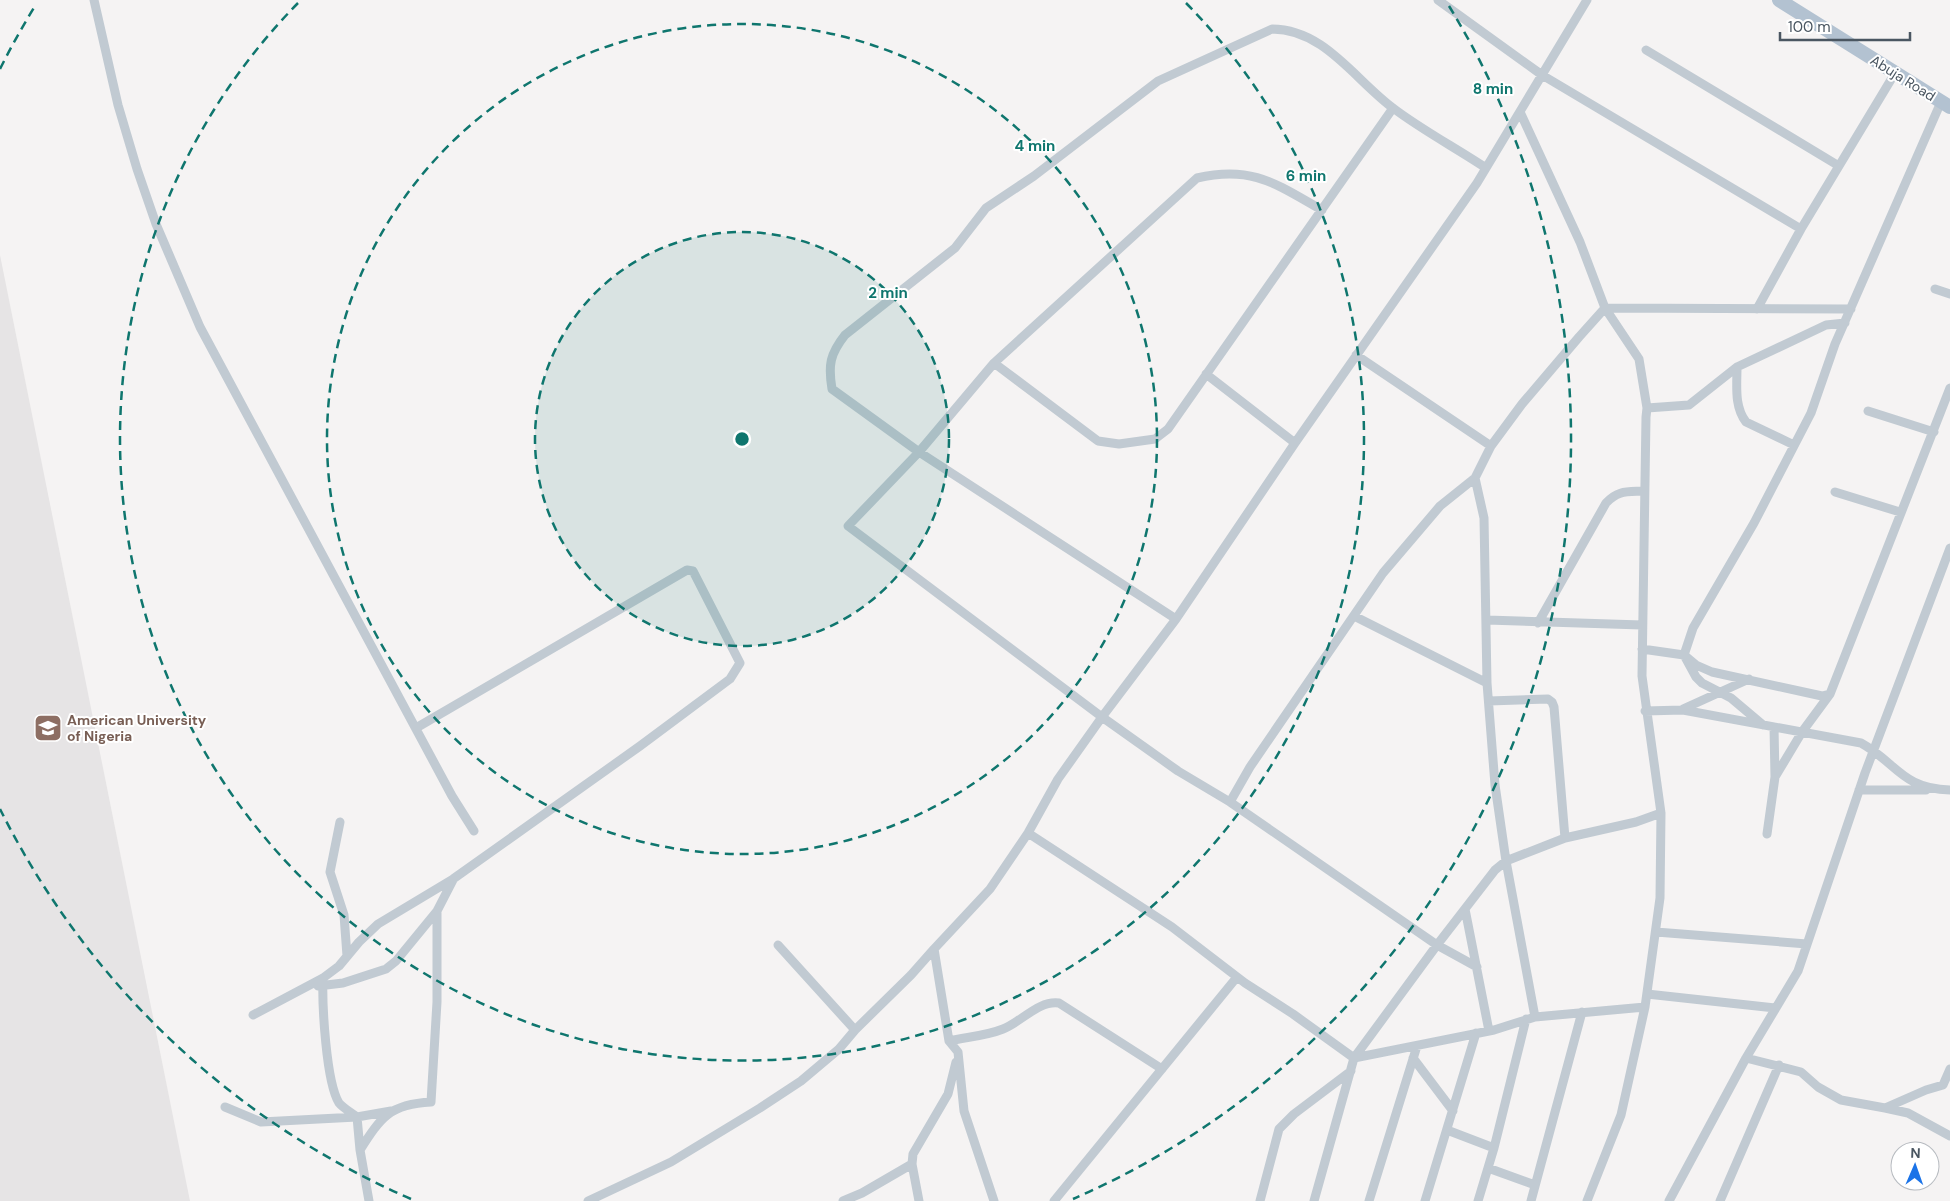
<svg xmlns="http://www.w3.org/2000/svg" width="1950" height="1201" font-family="'DM Sans',sans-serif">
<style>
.education{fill:#e6e4e5}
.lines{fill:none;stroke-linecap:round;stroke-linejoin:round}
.minor{stroke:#c1cad2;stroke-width:9}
.primary{stroke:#b3c2d1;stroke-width:14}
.ring{fill:none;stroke:#0f766e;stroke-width:2.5;stroke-dasharray:9 6}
.labels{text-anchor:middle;stroke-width:4;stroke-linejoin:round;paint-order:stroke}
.street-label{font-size:14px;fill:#4a5661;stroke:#fff}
.education-label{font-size:14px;font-weight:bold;fill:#785e54;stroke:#fff;text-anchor:start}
.centre{fill:#0f766e;stroke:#fff;stroke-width:2.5}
.ring-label{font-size:15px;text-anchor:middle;font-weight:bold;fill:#0f766e;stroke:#fff;stroke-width:4;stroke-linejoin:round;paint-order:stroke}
</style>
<rect width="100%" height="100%" fill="#f5f3f3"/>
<path class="education" d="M0,255L190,1201H0Z"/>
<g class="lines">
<path class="minor" d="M94,0L118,105L137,169L156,224L200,327L452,796L474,831
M1438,0L1542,75L1801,229
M1646,50L1839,166
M1520,112L1580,242L1605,308L1639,359L1647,408L1646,417L1642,676L1661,813L1660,898L1645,1007L1621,1115L1587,1201
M1322,210C1276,184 1252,165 1197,178L994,363L919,452L848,526L1102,717L1178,771L1230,802L1437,945L1477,967
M1935,289L1950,294
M1757,309L1801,229L1895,73
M1356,355L1491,446
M994,363L1098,441L1119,444L1155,439L1168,429L1393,108
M1737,367C1737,386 1734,406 1746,422L1794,445
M1206,374L1295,443
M1647,408L1689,405L1737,367L1826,325L1845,323
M1868,411L1934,432
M1475,478L1484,518L1487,683L1495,785L1506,861L1535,1017
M1835,492L1900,512
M1354,616L1487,683
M1176,619L919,452L832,389C828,365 830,354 845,335L955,248L986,208L1034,176L1158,81L1272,29C1324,29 1355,80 1393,108C1422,130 1456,148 1486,168
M1487,620L1642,625
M1538,623L1606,503C1618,490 1627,492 1644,491
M1642,649L1684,655L1696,665L1712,672L1822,696L1830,694
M1489,701L1548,699L1552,702L1554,707L1565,838
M1683,709L1749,679
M1645,711L1683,710L1861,743C1897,763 1902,789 1950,790
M1763,725L1731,698L1702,683L1696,677L1684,655L1693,628L1754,523L1811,413L1835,344L1941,102
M1775,777L1802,732L1830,694L1950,388
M1859,790H1926
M1230,802L1250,767L1383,573L1440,506L1475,478L1491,446L1522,404L1579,337L1605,308L1851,309
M340,822L330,872L344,915L347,956
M1028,833L1172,927L1245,983L1293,1014L1354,1058L1494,1030L1535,1017L1645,1007
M1767,834L1775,777L1774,727
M1465,909L1489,1031
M1656,932L1807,944
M778,945L855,1030
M323,978C322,1004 326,1082 339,1103C343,1108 352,1113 357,1117L360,1150
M318,986L343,983L386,969L396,961L437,911
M1647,994L1775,1008
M253,1015L323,978L339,966L359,942L378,924L453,879L640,746L730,679L740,663L693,571L687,570L416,728
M949,1041C966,1037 986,1036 1003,1029C1021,1022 1039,1000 1059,1003L1162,1069
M1413,1058L1453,1111
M1746,1058L1801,1072L1818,1087L1841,1100L1885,1108L1926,1090L1943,1085L1950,1069
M225,1107L261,1122L357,1117L391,1111
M1885,1108L1908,1113L1950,1136
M1447,1130L1494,1148
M1488,1168L1535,1185
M369,1201L360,1150C381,1117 390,1104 431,1102L437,1002V911L453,880
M588,1201L671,1162L760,1108L801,1081L839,1049L855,1030L911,975L934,949
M843,1201L862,1193L912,1164
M919,1201L912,1164L913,1154L948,1094L956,1062
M994,1201L964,1111L958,1052L949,1041L934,949L990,889L1028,833L1058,779L1102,717L1176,619L1295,443L1477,183L1587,0
M1054,1201L1237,977
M1260,1201L1279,1129L1294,1114L1351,1071
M1314,1201L1354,1058L1437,945L1495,870L1506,861L1565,838L1636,822L1661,813
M1369,1201L1417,1046
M1425,1201L1476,1033
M1478,1201L1494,1148L1526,1019
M1531,1201L1582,1012
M1669,1201L1746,1058L1798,971L1865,773L1950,548
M1720,1201L1779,1065"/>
<path class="primary" d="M1779,0L1950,107"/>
</g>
<circle cx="742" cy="439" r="207" fill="#0f766e" fill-opacity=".12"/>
<g class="ring">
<circle cx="742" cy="439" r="207"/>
<circle cx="742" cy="439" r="415"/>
<path d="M1186 3A622 622 0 1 1 298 3"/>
<path d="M411 1199A829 829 0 0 1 0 809M0 69A829 829 0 0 1 35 6M1449 6A829 829 0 0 1 1073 1199"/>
</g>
<defs>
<symbol id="university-square" viewBox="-11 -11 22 22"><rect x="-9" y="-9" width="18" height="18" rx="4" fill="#8d6e63" stroke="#fff"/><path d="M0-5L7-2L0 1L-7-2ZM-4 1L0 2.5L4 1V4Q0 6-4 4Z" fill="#fff"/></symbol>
</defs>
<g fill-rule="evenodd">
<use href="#university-square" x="32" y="712" width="32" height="32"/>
</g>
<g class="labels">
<g class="street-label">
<text transform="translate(1903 78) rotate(32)" y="5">Abuja Road</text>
</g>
<g class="education-label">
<text x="67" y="725">American University<tspan x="67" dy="16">of Nigeria</tspan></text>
</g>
</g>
<circle cx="742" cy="439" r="8" class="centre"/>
<g class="ring-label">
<text x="1493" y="94">8 min</text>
<text x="1035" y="151">4 min</text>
<text x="1306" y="181">6 min</text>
<text x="888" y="298">2 min</text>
</g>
<g transform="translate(1915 1166) rotate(2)"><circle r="24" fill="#ffffff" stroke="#b7bbc0"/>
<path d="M0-4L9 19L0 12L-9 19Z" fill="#1a73e8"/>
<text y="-8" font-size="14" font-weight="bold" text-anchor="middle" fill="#4a5661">N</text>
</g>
<path d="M1780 32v8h130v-8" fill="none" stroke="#4a5661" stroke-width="2.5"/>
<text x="1788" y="32" font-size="15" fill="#4a5661" stroke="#ffffff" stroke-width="4" paint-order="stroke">100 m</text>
</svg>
